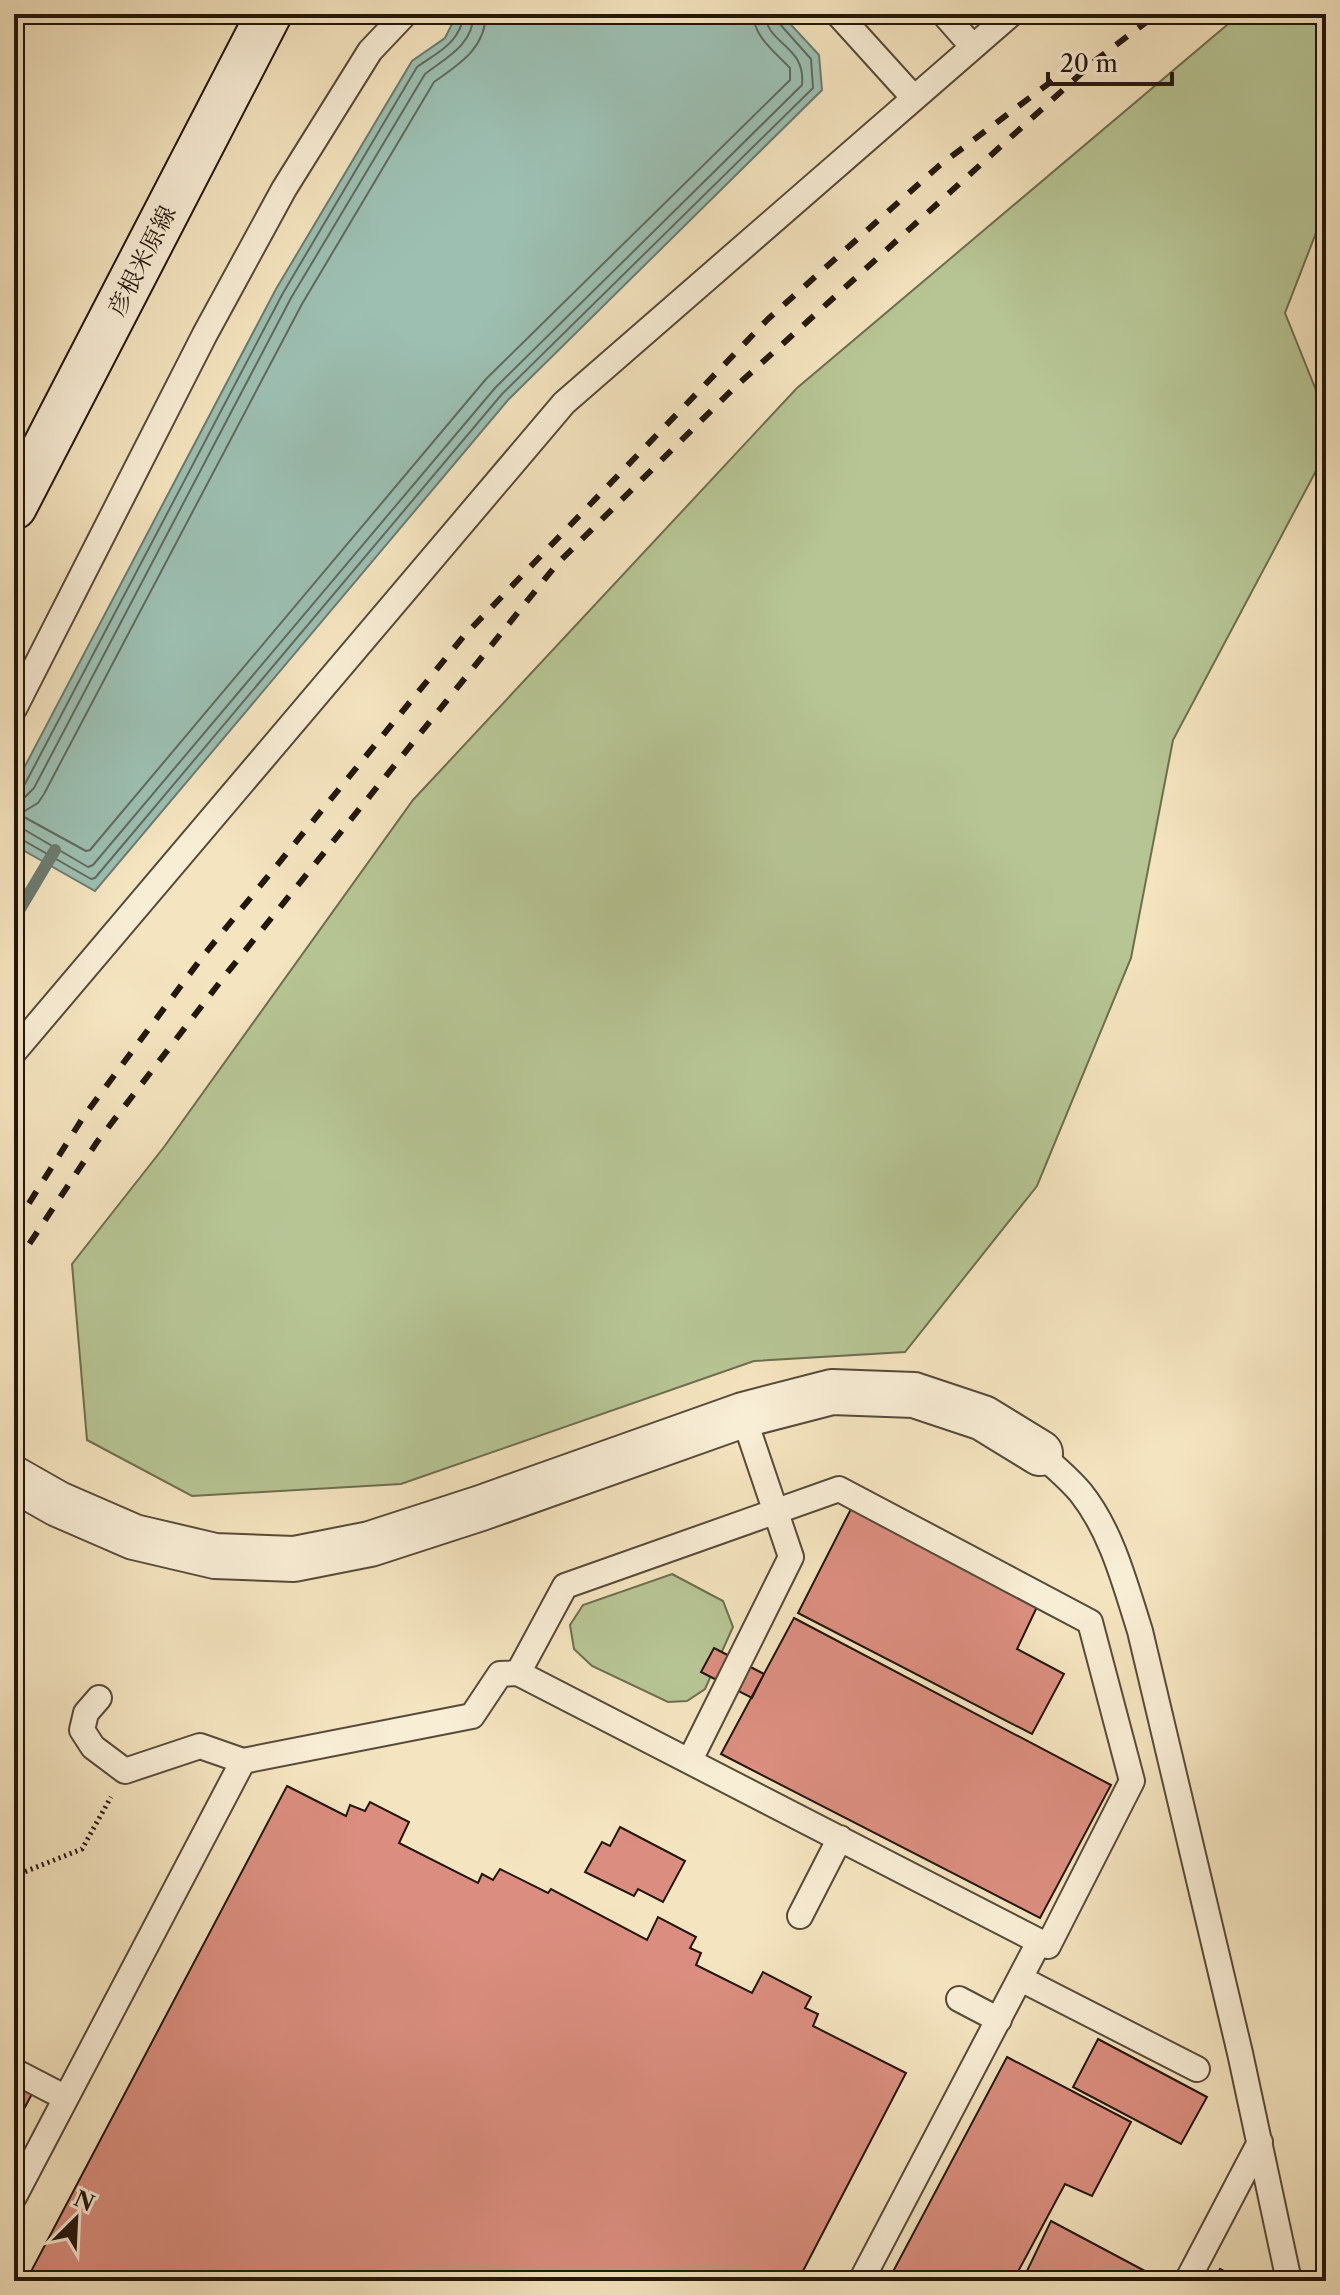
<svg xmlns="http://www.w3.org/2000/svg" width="1340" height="2295" font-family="'Libre Caslon Text','Noto Serif JP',serif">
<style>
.green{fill:#b7c595;stroke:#6d6e50;stroke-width:2}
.water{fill:#9cbfb2;stroke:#6c7b70;stroke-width:2}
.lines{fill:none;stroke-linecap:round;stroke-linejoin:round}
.shore{stroke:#606a5f;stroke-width:2}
.stream{stroke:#6c7b70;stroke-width:12}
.building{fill:#db8e7f;stroke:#23160c;stroke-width:2}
.service-casing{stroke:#574a39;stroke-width:28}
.tertiary-casing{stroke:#574a39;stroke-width:48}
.secondary-casing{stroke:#23160c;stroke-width:48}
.path{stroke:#23160c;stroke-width:5;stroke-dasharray:2 4;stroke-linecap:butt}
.service{stroke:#f8edd5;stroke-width:24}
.tertiary{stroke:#f8edd5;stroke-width:44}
.secondary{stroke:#f8edd5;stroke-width:44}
.rail{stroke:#23160c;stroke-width:6;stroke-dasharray:14 14;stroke-linecap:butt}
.labels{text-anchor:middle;stroke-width:6;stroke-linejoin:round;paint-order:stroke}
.street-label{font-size:24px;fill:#23160c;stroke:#f8edd5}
</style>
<rect width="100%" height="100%" fill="#f4e4bf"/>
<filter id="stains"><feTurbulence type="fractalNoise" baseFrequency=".0025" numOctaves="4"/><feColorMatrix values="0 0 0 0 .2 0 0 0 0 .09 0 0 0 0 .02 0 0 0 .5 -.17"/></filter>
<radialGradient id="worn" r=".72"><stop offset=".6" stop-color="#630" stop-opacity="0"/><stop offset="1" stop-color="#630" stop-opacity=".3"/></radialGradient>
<path class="green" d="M1240,14H1326V207L1285,313L1326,415V452L1173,740L1131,958L1037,1186L905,1352L754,1361L401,1484L192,1496L87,1440L72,1264L164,1147L413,800L797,388Z
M672,1574L723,1601L733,1627L705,1689L687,1701L668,1702L592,1666L574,1649L570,1625L583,1605Z"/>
<path class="water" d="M457,14H781L819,55L822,90L508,400L95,891L14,845V787L276,289L412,61L445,38Z"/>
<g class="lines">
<path class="shore" d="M486,14C485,49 459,64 434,82L302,304L44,794L38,803L23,812L24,817L86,851L90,850L486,379L790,80V68C775,52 754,37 753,14
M14,789L20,788L25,784L283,293L417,67C438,52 460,43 464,14
M14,799L25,797L34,788L291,298L425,74C447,57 472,46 474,14
M14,828L25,830L88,867L93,865L495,388L802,85C806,45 767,45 765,14
M14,838L21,839L91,879L95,878L502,394L813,88L811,59L778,22L775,14"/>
<path class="stream" d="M14,919L55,850"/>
</g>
<path class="building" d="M851,1509L1037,1607L1017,1649L1064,1674L1032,1734L798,1613Z
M794,1618L1111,1785L1040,1918L721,1754Z
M714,1648L764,1674L752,1698L701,1672Z
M287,1786L346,1816L350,1805L365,1811L370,1802L409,1822L399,1843L478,1883L482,1874L493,1880L500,1869L548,1893L551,1889L647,1940L658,1917L696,1937L690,1948L701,1953L696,1965L752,1993L763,1972L811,1997L805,2008L818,2014L813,2026L906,2073L803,2271L819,2281H26Z
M620,1827L685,1861L663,1902L638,1889L634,1896L585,1872L602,1842L610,1846Z
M1098,2039L1207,2097L1181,2144L1073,2087Z
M1007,2057L1131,2122L1092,2196L1065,2184L1013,2281H888Z
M14,2080L34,2090L14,2128Z
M1051,2221L1160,2279L1159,2281H1018L1023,2272L1026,2273Z
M1220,2269L1243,2281H1213Z"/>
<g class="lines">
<defs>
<path id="service" d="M838,14L914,98
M944,14L973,47
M14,709L205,334L284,189L370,51L405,14
M14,1052L564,403L1011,14
M1040,1453C1053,1466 1069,1478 1081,1493C1112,1532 1125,1584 1140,1631L1240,2053L1289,2281
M99,1698L86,1713L82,1730L93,1747L125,1771L200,1746L243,1761L472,1716L500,1674L518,1673L1048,1946L1132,1781L1090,1622L839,1489L565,1586L518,1673
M690,1760L791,1557L743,1415
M800,1916L840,1838
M1021,1979L1197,2069
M959,1999L999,2020
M14,2071L66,2098
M14,2197L243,1761
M861,2281L1039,1942
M1187,2281L1260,2142"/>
<path id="tertiary" d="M14,1479L58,1504L134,1537L215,1556L294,1559L370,1544L481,1508L743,1415L832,1392L914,1395L983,1418L1040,1453"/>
<path id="secondary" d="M14,507L269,14"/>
</defs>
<use href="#service" class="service-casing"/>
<use href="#tertiary" class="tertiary-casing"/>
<use href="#secondary" class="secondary-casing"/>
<path class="path" d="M14,1876L82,1849L111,1797"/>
<use href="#service" class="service"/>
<use href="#tertiary" class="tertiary"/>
<use href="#secondary" class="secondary"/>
<path class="rail" d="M14,1227L84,1116L203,956L463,637L768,319L940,165L1080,60
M14,1267L97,1142L227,973L557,564L734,388L1096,60L1157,14"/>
</g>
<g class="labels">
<g class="street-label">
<text transform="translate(142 261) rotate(-63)" y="8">彦根米原線</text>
</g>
</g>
<rect width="1340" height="2295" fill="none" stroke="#f4e4bf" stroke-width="48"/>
<rect x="16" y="16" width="1308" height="2263" fill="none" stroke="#23160c" stroke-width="4"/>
<rect x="24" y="24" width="1292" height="2247" fill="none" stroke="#23160c" stroke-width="2"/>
<g transform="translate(76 2219) rotate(24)" stroke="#f8edd5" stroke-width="6" paint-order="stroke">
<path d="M0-6L14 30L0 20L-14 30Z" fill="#23160c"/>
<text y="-12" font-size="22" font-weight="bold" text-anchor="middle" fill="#23160c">N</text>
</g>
<path d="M1048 72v12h124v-12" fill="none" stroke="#23160c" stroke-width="4"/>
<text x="1060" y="72" font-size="24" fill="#23160c" stroke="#f8edd5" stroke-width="6" paint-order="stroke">20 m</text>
<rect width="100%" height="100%" filter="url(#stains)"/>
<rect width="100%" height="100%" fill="url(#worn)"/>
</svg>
